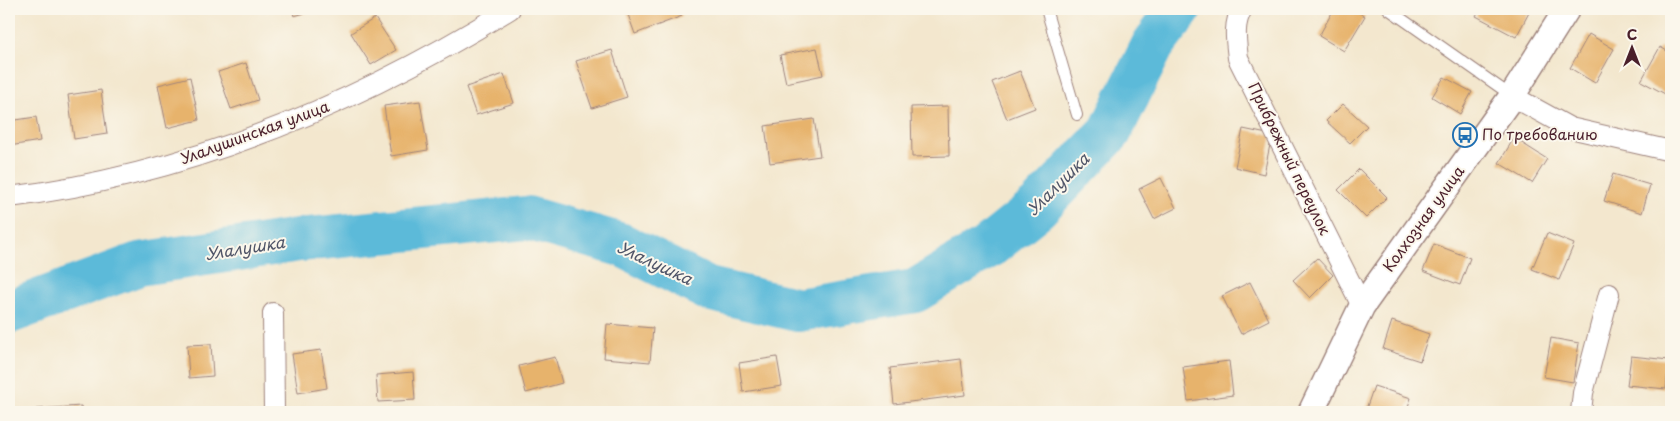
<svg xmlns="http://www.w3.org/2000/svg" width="1680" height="421" font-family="'Playpen Sans',sans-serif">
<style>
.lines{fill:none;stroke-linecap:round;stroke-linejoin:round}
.river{stroke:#5bbad9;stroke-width:44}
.building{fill:#e7b36c}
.service-casing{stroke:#9e837c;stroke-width:12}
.minor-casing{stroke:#9e837c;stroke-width:22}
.tertiary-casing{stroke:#9e837c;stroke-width:28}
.service{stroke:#fff;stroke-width:10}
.minor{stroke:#fff;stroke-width:20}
.tertiary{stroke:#fff;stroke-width:25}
.labels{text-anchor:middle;stroke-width:4;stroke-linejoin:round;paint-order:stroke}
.street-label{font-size:15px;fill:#4a1f2b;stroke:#fbf7ec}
.poi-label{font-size:15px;fill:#4a1f2b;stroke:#fbf7ec;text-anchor:start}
.water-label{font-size:16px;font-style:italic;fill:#505568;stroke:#fbf7ec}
</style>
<rect width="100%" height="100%" fill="#fbf7ec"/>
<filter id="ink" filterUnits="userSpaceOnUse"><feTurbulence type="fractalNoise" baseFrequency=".02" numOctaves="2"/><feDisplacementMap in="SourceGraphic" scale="10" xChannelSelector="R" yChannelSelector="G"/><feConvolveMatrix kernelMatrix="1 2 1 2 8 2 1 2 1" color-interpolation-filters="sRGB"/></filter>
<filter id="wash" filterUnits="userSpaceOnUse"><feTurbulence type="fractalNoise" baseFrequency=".0096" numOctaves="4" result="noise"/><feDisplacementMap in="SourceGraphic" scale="20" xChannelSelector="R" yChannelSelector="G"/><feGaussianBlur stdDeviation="1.12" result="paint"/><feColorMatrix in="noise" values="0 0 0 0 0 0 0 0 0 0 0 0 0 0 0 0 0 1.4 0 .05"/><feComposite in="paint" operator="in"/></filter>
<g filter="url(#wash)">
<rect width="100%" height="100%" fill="#f3e7ce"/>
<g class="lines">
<path class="river" d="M9,312L139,264L299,240L527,218L622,245L708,289L798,310L915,291L991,245L1037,208L1110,132L1153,45L1180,9"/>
</g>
<g id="blocks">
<path class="building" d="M292,9H319L294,16Z
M626,9H679L682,16L635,34Z
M1334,9H1352L1365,16L1344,51L1319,36Z
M1480,9H1531L1516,37L1476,16Z
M375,18L396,50L371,65L351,33Z
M1589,34L1614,49L1595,83L1570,68Z
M1660,47L1671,53V86L1667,95L1641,81Z
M817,48L823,75L786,83L780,55Z
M612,50L627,97L592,108L576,61Z
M246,63L258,100L231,109L218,72Z
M1020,71L1035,108L1007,119L992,82Z
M504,74L514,103L476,115L466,87Z
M190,77L199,120L167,128L158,85Z
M1444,77L1472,92L1460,114L1432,97Z
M101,90L107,134L74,139L68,95Z
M420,101L428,150L391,156L384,106Z
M1343,104L1367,126L1350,143L1326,121Z
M948,106L949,156L912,157L911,107Z
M36,117L40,141L9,146V121Z
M814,119L820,156L770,163L765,126Z
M1243,129L1272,135L1264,174L1235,167Z
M1514,138L1547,159L1532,183L1499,163Z
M1359,169L1387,197L1366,218L1338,190Z
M1613,174L1650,185L1642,213L1604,201Z
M1161,178L1176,208L1154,219L1139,189Z
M1547,233L1574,244L1559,280L1532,269Z
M1434,244L1470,258L1460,285L1423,271Z
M1317,258L1333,275L1310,298L1293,280Z
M1250,282L1269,320L1241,334L1222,296Z
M1392,321L1429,334L1420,361L1383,349Z
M607,324L653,328L650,362L604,358Z
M1551,338L1579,343L1573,382L1544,377Z
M211,344L213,376L189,378L187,345Z
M321,350L327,388L298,393L292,354Z
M1631,356L1669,360L1666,389L1627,385Z
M555,357L562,383L526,393L519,366Z
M777,357L782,386L743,392L739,363Z
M961,359L965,395L894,404L890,368Z
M1229,361L1233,395L1188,401L1183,367Z
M413,372L415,400L378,402L376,375Z
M1374,386L1411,398L1406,412H1365Z
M81,406L82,412H38L37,409Z"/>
</g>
</g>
<g filter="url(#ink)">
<use href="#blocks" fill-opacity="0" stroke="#9e837c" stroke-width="1"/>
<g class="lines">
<defs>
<path id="service" d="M1046,9L1077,115
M1388,9L1512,96"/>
<path id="minor" d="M1242,9C1233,24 1236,41 1238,58L1362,306
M1512,96L1570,128L1671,151
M9,197C188,175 357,104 510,9
M273,313L274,412
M1581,412L1583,393L1609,294"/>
<path id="tertiary" d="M1311,412L1362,306L1512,96L1567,9"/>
</defs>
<use href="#service" class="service-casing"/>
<use href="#minor" class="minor-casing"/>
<use href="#tertiary" class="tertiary-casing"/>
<use href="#service" class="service"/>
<use href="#minor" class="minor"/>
<use href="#tertiary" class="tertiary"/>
</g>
</g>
<defs>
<symbol id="bus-ring" viewBox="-11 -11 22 22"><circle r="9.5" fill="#fbf7ec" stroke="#1f6fb2" stroke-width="1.5"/><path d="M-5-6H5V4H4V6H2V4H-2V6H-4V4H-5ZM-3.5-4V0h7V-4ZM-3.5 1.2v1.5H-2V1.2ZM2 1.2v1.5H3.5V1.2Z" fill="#1f6fb2"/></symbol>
</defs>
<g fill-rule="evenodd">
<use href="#bus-ring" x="1451" y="121" width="28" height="28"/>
</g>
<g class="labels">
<g class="street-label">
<text transform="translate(255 133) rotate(-20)" y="5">Улалушинская улица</text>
<text transform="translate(1289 159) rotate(64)" y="5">Прибрежный переулок</text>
<text transform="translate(1424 219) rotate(-54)" y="5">Колхозная улица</text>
</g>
<g class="poi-label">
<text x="1482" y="140">По требованию</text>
</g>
<g class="water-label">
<text transform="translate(1058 184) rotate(-45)" y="6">Улалушка</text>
<text transform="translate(245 248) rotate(-9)" y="6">Улалушка</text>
<text transform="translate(655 263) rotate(25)" y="6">Улалушка</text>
</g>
</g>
<rect width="1680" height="421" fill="none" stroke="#fbf7ec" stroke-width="30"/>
<g transform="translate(1632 48)" stroke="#fbf7ec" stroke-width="4" paint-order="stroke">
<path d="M0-4L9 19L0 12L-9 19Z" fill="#4a1f2b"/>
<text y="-8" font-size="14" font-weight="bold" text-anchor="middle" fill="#4a1f2b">С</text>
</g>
</svg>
